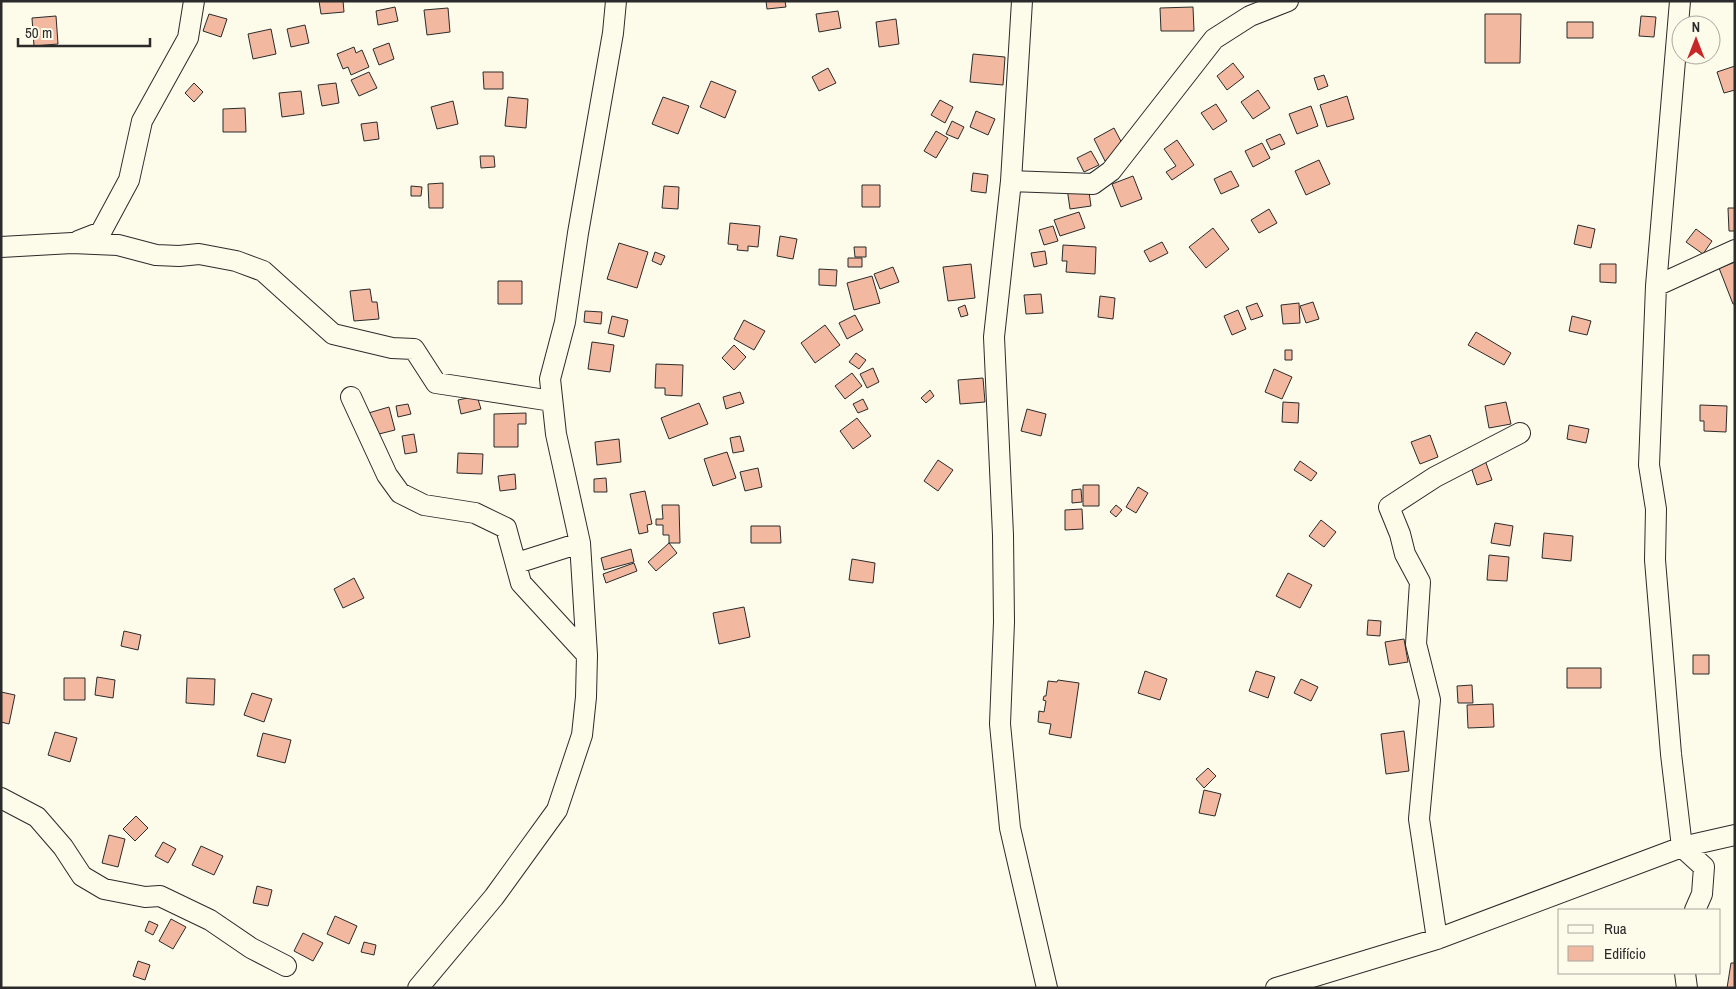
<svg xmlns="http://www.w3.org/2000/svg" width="1736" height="989" font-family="'Archivo Narrow',sans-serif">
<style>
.building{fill:#f2b8a0;stroke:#2b2b2b}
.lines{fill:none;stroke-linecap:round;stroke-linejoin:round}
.minor-casing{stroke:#2b2b2b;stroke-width:22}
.minor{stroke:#fdfbea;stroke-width:20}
</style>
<rect width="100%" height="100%" fill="#fdfbea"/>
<path class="building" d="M319,1H343L344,12L321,14Z
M766,1H785L786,7L767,9Z
M395,7L398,21L378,25L376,11Z
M1193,7L1194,31H1161L1160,8Z
M448,8L450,32L427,35L424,10Z
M838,11L841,28L819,32L816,14Z
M209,14L227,19L221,37L203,31Z
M1485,14H1521L1520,63H1485Z
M56,16L58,44L34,46L32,18Z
M1641,16L1656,17L1654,37L1639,36Z
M896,19L899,44L879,47L876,22Z
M1567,22H1593V38H1567Z
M305,25L309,43L291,47L287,29Z
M271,29L276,54L253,59L248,34Z
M389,43L394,59L379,65L373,49Z
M354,47L356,53L362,50L369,67L351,75L348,67L343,69L337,54Z
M973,54L1005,57L1003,85L970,82Z
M1233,63L1244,77L1227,90L1217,76Z
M1735,66V90L1724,93L1717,72Z
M828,68L836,83L819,91L812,77Z
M369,72L377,88L359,96L351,80Z
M483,72H503V89H484Z
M1324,75L1328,86L1318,90L1314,78Z
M711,81L736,91L725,118L700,107Z
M194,83L203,92L194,102L185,93Z
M336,83L339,103L322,106L318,85Z
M1258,90L1270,108L1253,119L1241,102Z
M301,91L304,114L282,117L279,93Z
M1347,96L1354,119L1327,127L1320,105Z
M508,97L528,99L526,128L505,126Z
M663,97L689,106L678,134L652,124Z
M940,100L953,107L945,123L931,115Z
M453,101L458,124L437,129L431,107Z
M1216,104L1227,121L1213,130L1201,113Z
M1311,106L1318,126L1297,134L1289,114Z
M245,108L246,132H223V109Z
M976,111L995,119L988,135L970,127Z
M952,121L964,127L958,139L946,134Z
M377,122L379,139L364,141L361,124Z
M1114,128L1126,151L1105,161L1094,139Z
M936,131L948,138L936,158L924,151Z
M1280,134L1285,144L1271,150L1266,140Z
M1177,140L1194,165L1172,180L1166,172L1176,166L1164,149Z
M1262,143L1270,158L1253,167L1245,151Z
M1091,151L1099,165L1084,172L1077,158Z
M480,156H494L495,167L481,168Z
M1319,160L1330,184L1306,195L1295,171Z
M1231,171L1239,186L1221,194L1214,179Z
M973,173L988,175L986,193L971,191Z
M1133,176L1142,199L1121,207L1112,184Z
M443,183V208H429L428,184Z
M862,185H880V207H862Z
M1088,185L1091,206L1070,209L1067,188Z
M411,186L422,187L421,196H411Z
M664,186L679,187L678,209L662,208Z
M1728,208H1735V231H1729Z
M1269,209L1277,223L1259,233L1251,220Z
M1079,212L1085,228L1060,236L1054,220Z
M730,223L760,226L758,247L748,246V251L737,250L738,245L728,244Z
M1578,225L1595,229L1591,248L1574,244Z
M1053,226L1058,241L1044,245L1039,230Z
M1213,228L1229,249L1206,268L1189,247Z
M1696,229L1712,241L1703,254L1686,242Z
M780,236L797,239L793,259L777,256Z
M1162,242L1168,253L1150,262L1144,251Z
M619,243L648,252L637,288L607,279Z
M1063,245L1096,247L1095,274L1066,272L1067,261H1062Z
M854,247H866V257H855Z
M1045,251L1047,264L1034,267L1031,253Z
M655,252L665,256L661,265L652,261Z
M848,258H862V267H848Z
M1735,262V304H1733L1719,268Z
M971,264L975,298L948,301L943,267Z
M1600,264H1616V283L1600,282Z
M893,267L899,282L880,289L874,274Z
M819,269L837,270L836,286L819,285Z
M872,276L880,303L854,310L847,283Z
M498,281H522V304H498Z
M370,289L372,302H377L379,319L354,321L350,291Z
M1041,294L1043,313L1026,314L1024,295Z
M1100,296L1115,298L1113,319L1098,317Z
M1313,302L1319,319L1306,323L1300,306Z
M1257,303L1263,316L1251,320L1246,307Z
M1299,303L1300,323L1283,324L1281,305Z
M965,305L968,315L961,317L958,308Z
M1238,310L1246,329L1232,335L1224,316Z
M585,311L602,312L601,324L584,322Z
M855,315L863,330L847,339L839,323Z
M612,316L628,320L624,337L608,333Z
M1572,316L1591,321L1587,335L1569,331Z
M744,320L765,331L754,350L734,339Z
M825,325L840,345L815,363L801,343Z
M1476,332L1511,353L1504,365L1468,345Z
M592,342L614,345L610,372L588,369Z
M734,345L746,357L734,370L722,358Z
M1285,350H1292V360H1285Z
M856,353L866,360L859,369L849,362Z
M656,364L683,365L682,396L665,395V388H655Z
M873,368L879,382L867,388L860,374Z
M1274,369L1292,377L1282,399L1265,392Z
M852,373L862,386L845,399L835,386Z
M983,378L985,402L960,404L958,380Z
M930,390L934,396L926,403L921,398Z
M740,392L744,403L726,409L723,397Z
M477,396L481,409L461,414L458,400Z
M863,399L868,409L858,413L853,404Z
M1283,402L1299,403L1298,423L1282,422Z
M1506,402L1511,424L1489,428L1485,406Z
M699,403L708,424L669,439L661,418Z
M408,404L411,414L398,417L396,406Z
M1700,405L1727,406L1726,432L1704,431V421H1700Z
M389,407L395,430L371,436L365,414Z
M1027,409L1046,414L1041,436L1021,431Z
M526,413V424H518V447H494V414Z
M857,418L871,436L853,449L840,431Z
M1569,425L1589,429L1586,443L1567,439Z
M414,434L417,452L405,454L402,436Z
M1430,435L1438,457L1420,464L1411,442Z
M740,436L744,451L733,453L730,438Z
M619,439L621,462L597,465L595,442Z
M727,452L736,478L713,486L704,459Z
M458,453L483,454L482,474L457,473Z
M938,460L953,470L938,491L924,481Z
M1485,460L1492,480L1477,485L1470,464Z
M1300,461L1317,473L1311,481L1294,470Z
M758,468L762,487L745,491L740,472Z
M515,474L516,489L500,491L498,476Z
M606,478L607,492H594V479Z
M1083,485H1099V506H1083Z
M1138,487L1148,493L1136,513L1126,507Z
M1081,489L1082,502L1072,503V490Z
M645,491L652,524L647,525L648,532L639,534L630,494Z
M662,505H679L680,543H669V535H663V525H656V519H663Z
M1116,505L1122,510L1116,517L1110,512Z
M1082,509L1083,529L1065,530V510Z
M1321,520L1336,532L1324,547L1309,536Z
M1495,523L1513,526L1510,546L1491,543Z
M751,526H780L781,543H751Z
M1544,533L1573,536L1571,561L1542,558Z
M669,543L677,553L656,571L648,562Z
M631,549L634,562L604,570L601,558Z
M1489,555L1509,557L1507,581L1487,580Z
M852,559L875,563L873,583L849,580Z
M634,563L637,571L606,583L603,574Z
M1288,573L1312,585L1300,608L1276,596Z
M354,578L364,598L343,608L334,589Z
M744,607L750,637L719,644L713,613Z
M1368,620L1381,621L1380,636L1367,635Z
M124,631L141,635L138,650L121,646Z
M1404,639L1408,662L1389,665L1385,642Z
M1693,655H1709V674H1693Z
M1567,668H1601V688H1567Z
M1145,671L1167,679L1160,700L1138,693Z
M1256,671L1275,677L1268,698L1249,691Z
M97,677L115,680L113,698L95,695Z
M64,678H85V700H64Z
M187,678L215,679L214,705L186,703Z
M1301,679L1318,687L1311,701L1294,693Z
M1058,680L1079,683L1071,738L1049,734L1051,724L1038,722L1039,711L1044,712L1046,701L1043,700L1044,696H1046L1048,681L1057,682Z
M1472,685L1473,703H1458L1457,686Z
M1,692L15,695L9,724L1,722Z
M252,693L272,699L264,722L244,715Z
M1493,704L1494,727L1468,728L1467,705Z
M1404,731L1409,771L1386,774L1381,734Z
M55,732L77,738L70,762L48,755Z
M263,733L291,740L285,763L257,756Z
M1208,768L1216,776L1204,788L1196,779Z
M1204,790L1221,794L1215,816L1199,813Z
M136,816L148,828L135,841L123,829Z
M109,835L125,839L118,867L102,863Z
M163,842L176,849L168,863L155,856Z
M201,846L223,856L214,875L192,865Z
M257,886L272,890L268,906L253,903Z
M335,916L357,926L349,944L327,934Z
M171,919L186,927L173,949L159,941Z
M149,921L158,925L153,935L145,931Z
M303,933L323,943L313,961L294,951Z
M364,942L376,945L374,955L361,952Z
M138,961L150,965L145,980L133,976Z
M1731,963H1735V988H1727Z"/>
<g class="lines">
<defs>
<path id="minor" d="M1022,1L1011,181L994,337L1003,535L1004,622L1000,724L1010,828L1047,988
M1680,1L1656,286L1649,465L1656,509L1655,560L1671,754L1682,847L1704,867L1702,894L1695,910
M1011,181L1093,184L1111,171L1214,39L1250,16L1288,1
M78,241L101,232L129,180L142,121L188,38L194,1
M1,247L72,243L118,245L156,255L179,256L199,254L236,261L263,271L333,334L392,348L414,349L436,383L552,401
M1656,286L1735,250
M351,397L387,475L400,493L424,505L475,513L506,528L521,583L587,655L586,697L582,735L557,810L494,897L418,988
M517,563L580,543
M587,655L580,543L556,434L550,379L565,322L578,233L613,33L616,1
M1,798L37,817L63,847L82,876L104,889L145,897L160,896L210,920L251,948L286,966
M1437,939L1419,819L1430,700L1416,644L1420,582L1405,554L1400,534L1389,507L1435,477L1520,433
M1685,973L1687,988
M1276,988L1437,939L1682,847L1735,835"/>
</defs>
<use href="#minor" class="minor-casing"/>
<use href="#minor" class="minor"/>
</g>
<rect width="1736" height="989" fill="none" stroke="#2b2b2b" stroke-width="5"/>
<rect x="1558" y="909" width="162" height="65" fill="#fdfbea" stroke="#a9a89e"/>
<rect x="1568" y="925" width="25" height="8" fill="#fdfbea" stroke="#a9a89e"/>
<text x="1604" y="934" font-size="15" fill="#2b2b2b">Rua</text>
<rect x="1568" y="946" width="25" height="15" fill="#f2b8a0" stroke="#a9a89e"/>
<text x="1604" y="959" font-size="15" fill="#2b2b2b">Edifício</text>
<g transform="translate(1696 40)"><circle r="24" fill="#fdfbea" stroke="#a9a89e"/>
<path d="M0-4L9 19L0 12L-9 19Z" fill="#c62828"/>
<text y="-8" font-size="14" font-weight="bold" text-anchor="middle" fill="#2b2b2b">N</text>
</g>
<path d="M18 38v8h132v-8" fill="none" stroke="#2b2b2b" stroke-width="2.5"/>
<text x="25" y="38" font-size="15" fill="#2b2b2b" stroke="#fdfbea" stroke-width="4" paint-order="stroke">50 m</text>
</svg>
